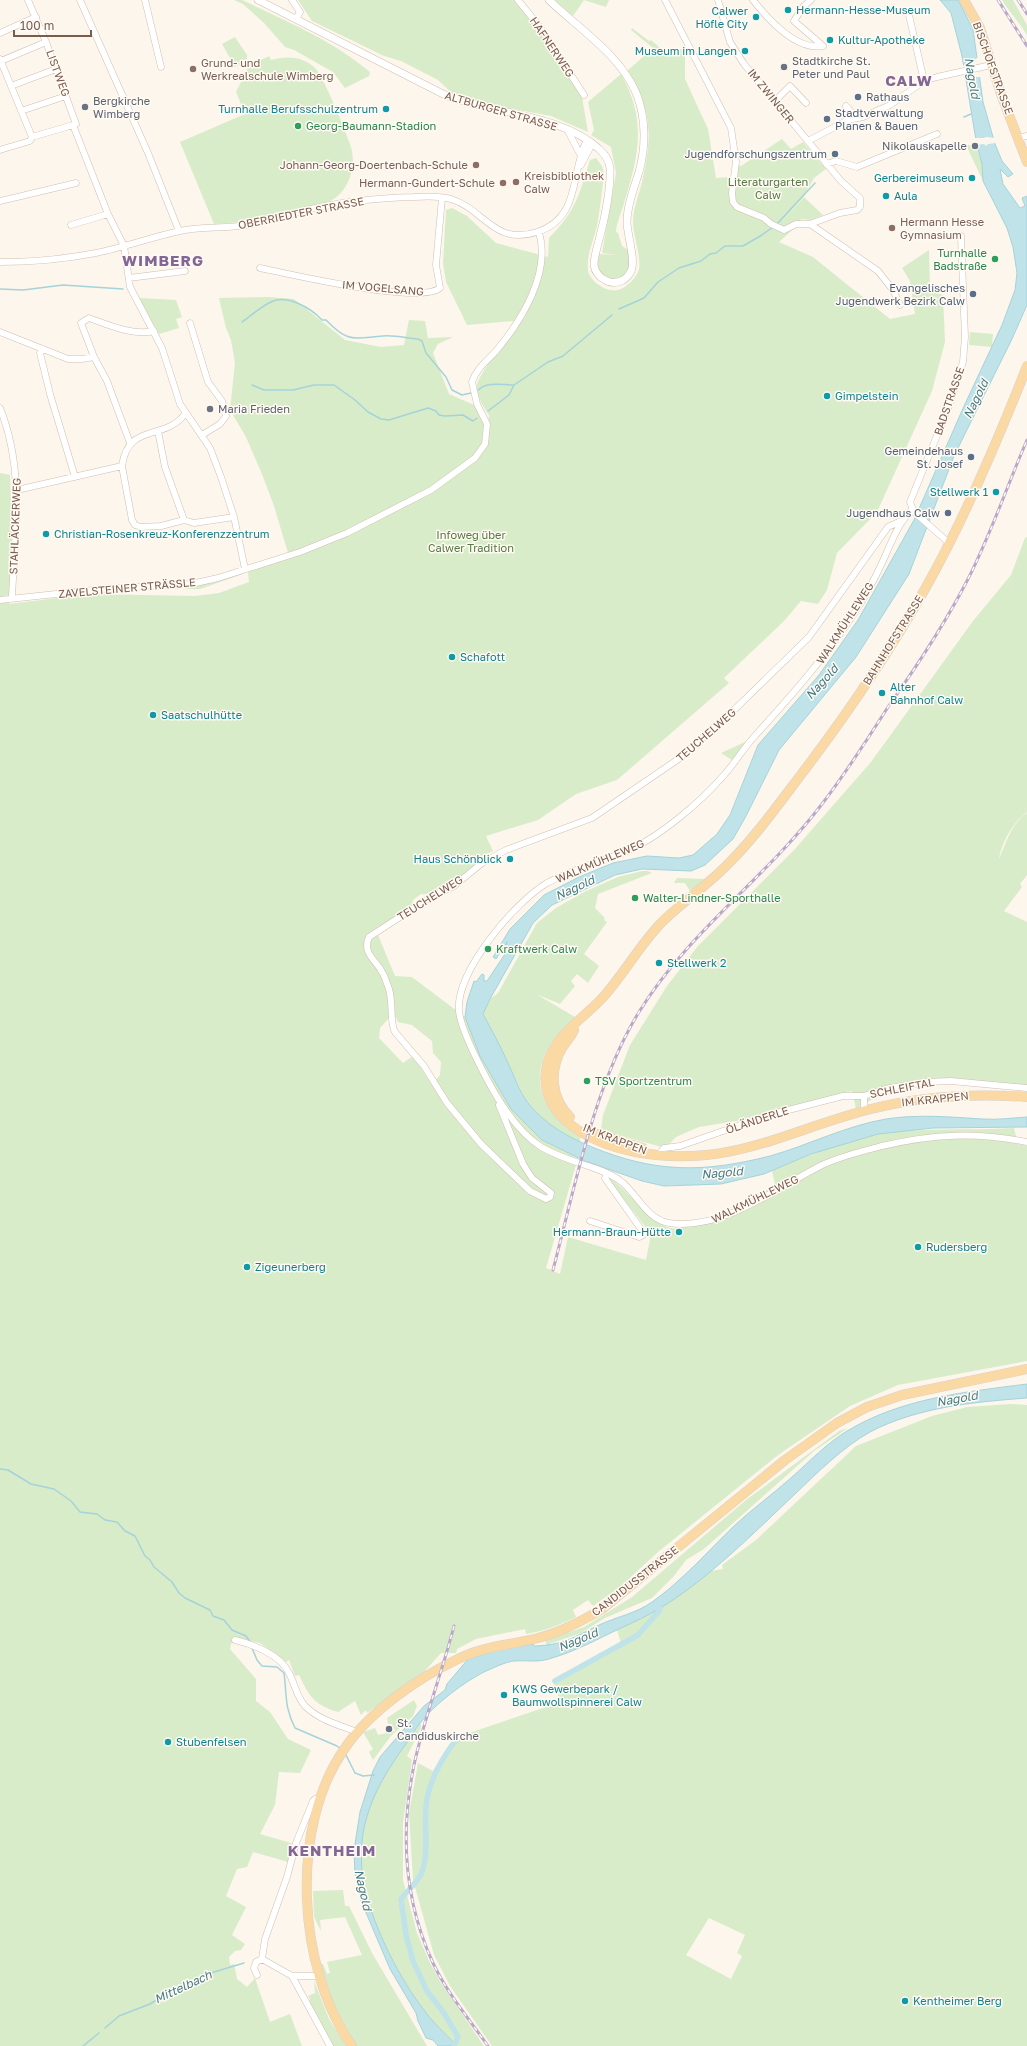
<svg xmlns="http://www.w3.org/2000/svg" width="1027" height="2046" font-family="'Golos Text',sans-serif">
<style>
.green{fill:#d8ecc9;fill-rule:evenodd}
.water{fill:#bfe3e8;stroke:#a5d3da}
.pier{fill:#fdf6ec}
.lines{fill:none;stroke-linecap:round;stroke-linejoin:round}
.stream{stroke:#a5d3da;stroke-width:1.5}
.canal{stroke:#bfe3e8;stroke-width:5.5}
.minor-casing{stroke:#d1beb0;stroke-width:7}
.tertiary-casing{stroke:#d1beb0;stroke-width:8}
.primary-casing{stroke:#dad1cd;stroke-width:10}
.minor{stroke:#fff;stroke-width:6}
.tertiary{stroke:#fff;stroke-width:7}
.primary{stroke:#fbd9a5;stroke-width:9}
.rail-casing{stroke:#b9a8c9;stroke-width:3}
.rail{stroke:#fffaf3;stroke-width:1.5;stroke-dasharray:4.5;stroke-linecap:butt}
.culture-dot{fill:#0f9aa8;stroke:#fffaf3;stroke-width:1.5}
.worship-dot{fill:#6b7280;stroke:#fffaf3;stroke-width:1.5}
.education-dot{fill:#8d6e63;stroke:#fffaf3;stroke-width:1.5}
.service-dot{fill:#5c6f8a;stroke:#fffaf3;stroke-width:1.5}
.leisure-dot{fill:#2e9e5b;stroke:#fffaf3;stroke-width:1.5}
.labels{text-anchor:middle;stroke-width:3;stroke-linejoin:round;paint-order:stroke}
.culture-label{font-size:11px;fill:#0d838f;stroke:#fffaf3;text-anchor:start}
.street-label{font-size:11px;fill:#7a5c4d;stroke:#fffaf3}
.worship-label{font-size:11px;fill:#5b616d;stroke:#fffaf3;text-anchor:start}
.education-label{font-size:11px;fill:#785e54;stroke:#fffaf3;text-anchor:start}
.service-label{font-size:11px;fill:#4e5e75;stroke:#fffaf3;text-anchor:end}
.leisure-label{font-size:11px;fill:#27864d;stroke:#fffaf3;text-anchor:start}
.park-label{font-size:11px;fill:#537a41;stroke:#fffaf3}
.water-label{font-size:12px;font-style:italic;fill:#437c86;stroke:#fffaf3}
.district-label{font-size:15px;font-weight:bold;letter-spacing:1px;fill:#846695;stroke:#fffaf3}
</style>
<rect width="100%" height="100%" fill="#fdf6ec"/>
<path class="green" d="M234,0H242C286,21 332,40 370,72L369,76L345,88L333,72L294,50L285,47L265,24L243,4Z
M298,0H514L536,27L582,97L588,132L551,116L497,106L453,94L438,80L401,61L384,56L312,21Z
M555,0H609L606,7L584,0L573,16Z
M1002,0H1013L1027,25V35C1019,22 1010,13 1002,0Z
M632,28L649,41L651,40L667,54L685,48V79L708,129L716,178L731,177L736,164L741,166L782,139L791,149L803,142L826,169L814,178L804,196L780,224L804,197L823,215L811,220L801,219L798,225L779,242L813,257L890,319L915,314L910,281L902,268L929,250L930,287L934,292L943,295L945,342L932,391L877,512L837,553L827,590L818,604L801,601L784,621L724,678L729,683L617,780L576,794L538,820L486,836L493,851L475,859L476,864C461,876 441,896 421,894L413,900L410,913L378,935L395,976L412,977L465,1017L480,1056L511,1109L542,1140L578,1158L546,1268L560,1274L568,1237L646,1260L651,1234L609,1180L611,1179C632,1192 656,1237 684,1227V1221L712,1220L761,1196L760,1194L775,1185L772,1171C807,1156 843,1140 879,1134C924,1127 969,1131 1014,1128L1018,1144L1027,1146V1361L898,1385L850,1406L778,1455L658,1552L620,1587L593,1606L588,1600L573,1610L576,1617C560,1625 544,1631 526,1634L525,1629L476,1639L457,1649L456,1653H441L424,1672L367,1713L366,1710L361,1715L355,1701L338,1712C314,1705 309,1696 299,1675L295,1676L289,1660L286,1662L260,1643L237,1638L231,1644L230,1649L256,1679V1701L270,1712L288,1739L311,1750L300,1773L279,1772L275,1805L260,1834L291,1843L288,1862L253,1852L247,1867L237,1869L226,1896L246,1907L232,1935L245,1944L241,1950L235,1951L229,1957L230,1965L234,1964L237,1979L247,1987L255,1978L270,2022L290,2014L302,2046H0V473L10,475L11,504L13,506L9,604L89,594L195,596L219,593L249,582L248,572L302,553L319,542L288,553L274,506L262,474L246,437L230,410L235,363L231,340L226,328L219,298L268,297L294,299L345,340L381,347L404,345L409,320L425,321L428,338L453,337L438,344L433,353L449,394L474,405L488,423L489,415C483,406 477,398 477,387C476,375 511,336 520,324L514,321L467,325L446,282L443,263L446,210L452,208L467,216L496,243L548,257L549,238C576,211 579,195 590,160L596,158L602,166L604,174C602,191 600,209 597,226C594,240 586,255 588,270C589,281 607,293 618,290C626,288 634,280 638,272C643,262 633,235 633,222C633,210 638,197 641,186C652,140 654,112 627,71L653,48L631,30ZM390,1017H396L398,1022L412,1025L432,1041L433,1053L441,1062L440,1075L436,1080L439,1096L413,1056L403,1063L379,1038L380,1028Z
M235,37L247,55V61L235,67L222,44Z
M269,56L271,60C286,56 302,56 315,68C324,77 346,132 351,147C357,167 348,194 328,202L242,222L214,224L180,142L245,114L236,92L249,66Z
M621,74C647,120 639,155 624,203C621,214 617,221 616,232L618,233L622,246L628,250L629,267L623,276L612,280C600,274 595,268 599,254L617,255L602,253L616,173L611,147L591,135L594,130L588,102Z
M966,145H972L974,148L976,147L982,164L983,181Z
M139,298L176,300L182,317L176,319L179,328L159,334Z
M970,332L993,334L992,347L969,345Z
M1027,537V812C1014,821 1001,843 999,859C1005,845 1012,822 1027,813V875L1020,884L1022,887L1004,911L1027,922V1085L934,1082L891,1088L856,1109L852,1091L742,1120L699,1127L676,1137L665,1148L601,1130L603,1115L630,1045L667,986L697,947L794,850L871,762L973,621L1011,575L1025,538Z
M242,572L243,574L200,589H185V587Z
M747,741L732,760L721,753Z
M642,871H648L652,873L598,894L595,908L605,918L604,920L607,922L584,954L599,966L588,983L577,974L571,981L575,986L560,1004L536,994L575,1017C565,1027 554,1037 547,1050C528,1087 549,1119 581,1137L579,1142L548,1124L527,1102L483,1014L490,999L498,993L537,923L556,908L586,891L618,877Z
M677,878L705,879L690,891L685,883H674Z
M1011,1404L1027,1405V2046H492L450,1986L434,1955L413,1880L409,1813L418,1763L433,1771L449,1745L458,1735L472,1732L561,1702L552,1680L621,1643L617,1630L659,1609L687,1589L710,1571L723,1569L722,1565L756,1540L856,1446L932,1416L967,1407ZM709,1918L745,1935L737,1953L742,1956L731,1979L686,1955Z
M848,1428L814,1451L704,1549L686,1560L674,1576L652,1598L605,1618L581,1633L546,1645V1640L584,1627L632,1597L746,1500L839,1431Z
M414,1700L417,1706L413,1716L391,1736L373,1760L369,1752L373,1749L363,1732L375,1728L378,1735L395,1731L392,1724H388L387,1718Z
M421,1722V1728L407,1756L412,1760L403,1823V1880L417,1933L429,1961L441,1983L484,2046H457C446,2034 433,2023 424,2010C400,1979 373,1927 364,1888C359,1868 361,1842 365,1822C373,1784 401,1753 421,1722Z
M343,1890L345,1906H349L372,1953L427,2046H356L338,2018L320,1968L321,1964H323L327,1974L330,1973L327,1962L362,1955L345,1917L320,1920L321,1931L314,1917L313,1891Z
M314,1981L329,2019L346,2046H333L309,2001L310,1999L308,1996L315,1993Z"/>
<path class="water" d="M940,0H958L973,29L983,102L995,144L1002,161L1013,174L1008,177L1000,169L1003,184L1020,208L1025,206L1022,198L1027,196V305L1012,339L954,456L909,574L856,657L779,750L746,816L733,839L705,865L691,871L642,869L615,875L552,905L533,923L490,999L483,1014C491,1029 500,1045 507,1061C514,1075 519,1091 528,1103C546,1125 566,1136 592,1147C655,1173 703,1173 770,1156C809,1145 845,1126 886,1119C918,1114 951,1117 983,1119C998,1120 1012,1118 1027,1117V1127L933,1128L878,1134L811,1154L764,1174L721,1184L664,1186L642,1181L585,1161L542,1140L511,1109L480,1056L465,1017L467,1002L474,981L476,982L482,974L484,975V981H487L505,954L507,942L496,959L493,957L510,929L544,895L579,877L613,863L647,856L679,858L693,855L717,834L730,815L758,745L819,675L858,620L914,520L964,406L1002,325L1015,290L1017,273L1013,247L1007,228L983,181L982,164L977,146L962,56L951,13Z
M1027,1384V1398C974,1402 918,1407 870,1432C843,1447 817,1473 795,1494C755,1532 707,1580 659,1609C647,1616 634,1622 621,1628C598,1639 576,1651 552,1658C539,1663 528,1660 514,1661C505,1662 493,1668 484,1672C464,1682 435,1704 421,1722C415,1729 411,1737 406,1744C389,1767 373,1793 366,1820C360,1840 360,1869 365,1890C375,1929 399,1978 424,2010C433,2023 446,2034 457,2046H438L433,2040L426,2038L418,2021L416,2013L390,1969L361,1901L355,1874L354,1850L360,1812L373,1771L380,1757L424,1706L445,1690L447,1684L468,1659L500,1649L533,1644L534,1646C564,1645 574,1637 599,1625C616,1617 637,1613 652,1602C682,1581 707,1552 734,1526C752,1509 773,1494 792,1477C810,1461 826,1444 847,1431C902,1398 965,1392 1027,1384Z"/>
<path class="pier" d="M978,57L981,77H963L961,66L969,64Z
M986,137L995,138L996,143L988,144L986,146L984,144L975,145L974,138H984Z"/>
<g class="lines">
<path class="stream" d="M964,117L971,114
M776,225L815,183
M0,289L23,290L63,285L123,289
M619,309L644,298L658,282L679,268L701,261L710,254L716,253L725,246H743L762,235L773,227
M242,322C251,316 260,307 271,302C287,294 311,308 322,320H326C349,344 354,338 383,336C394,335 407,338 418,339L422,341L426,353L446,377L452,390L462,395L471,393
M252,385L264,390H293L314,385H334L355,400L368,412L381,419L389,420L428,408L436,411L439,415L445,416L463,415L473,421L477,418
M478,390C487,381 502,385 514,385
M488,411L509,395L514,385L548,362L563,356L612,315
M0,1469L8,1470L31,1484L54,1489L71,1501L80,1512L97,1514L105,1520L117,1522L125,1531L135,1536L145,1556L150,1560L154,1567L172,1582L179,1593L185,1598L210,1610L213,1616L224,1620L232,1630L246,1636L251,1643
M252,1648L257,1660L262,1666L277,1667L284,1673C287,1695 284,1706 295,1728L337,1746L341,1749
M345,1753L355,1773L363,1776L374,1775
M105,2028L119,2016L150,2004L168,1993L186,1987L204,1975L244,1963
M83,2046L99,2033"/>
<path class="canal" d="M555,1681L638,1635L660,1610L659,1602
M454,2046L458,2037L444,2013L427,1991L413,1961L406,1935L401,1899C407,1891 418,1882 422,1872C429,1851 424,1828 426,1806C428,1783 443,1755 458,1738"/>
<defs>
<path id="minor" d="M28,0L46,42L76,124
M80,0L148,153L179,231
M145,0L161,67
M292,0L300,12L296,19
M518,0L539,26L584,95
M665,0L731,128L736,162L732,193L733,202L737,207L764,218L771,224L784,230L796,224H810L840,213L857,210L860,207V198L841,181L744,64L730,42L718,0
M753,0C767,18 796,51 823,46
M811,0L803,7L794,21L823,46
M909,15L924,81
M0,33L36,17
M0,59L32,137L73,125L108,214L124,246L130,287L162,348L180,404L210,448L221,477L234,517L245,569
M1,61L46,42
M11,86L56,69
M776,100L790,86L806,103
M846,106L857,118
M21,111L66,96
M568,131L580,154
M1018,138L1027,136
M808,141L848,120L863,117L890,105L924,81L937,77L991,65
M0,150L30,141L32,137
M826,164L836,161L857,167L937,134
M581,165L592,144
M0,201L76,183
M810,224L878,271L893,290L900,305
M71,225L108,214
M0,262C32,262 65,259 96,253C125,247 152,237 180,231C202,226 225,229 247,225C266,222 283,216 302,211C338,202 377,198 414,197C426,196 440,196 451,199C484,209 494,246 537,232C582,218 570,171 587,140
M260,268C289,274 420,305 440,288L436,265L442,198
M129,278L185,271
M190,323L208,382L222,401L226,416L220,424L202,435
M0,332L68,359H82L94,357L81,323L89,318C109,325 132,336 154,331
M43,349L40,353L50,394L75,477
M94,357L107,381L130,443
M0,408C25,470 15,533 12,597
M158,431L165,467L184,520
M122,466L132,520L135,525L141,527L161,526L184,520L194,523L234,517
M17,490L122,466C128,422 165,441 185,414
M912,510C897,524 891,544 882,563C874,580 865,597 855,612C825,658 790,697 754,737C743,749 735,763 724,775C700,803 658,838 625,852C599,862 571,870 547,883C515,902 455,972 459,1011C461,1033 493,1093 507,1112C531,1146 546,1152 585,1165C597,1169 613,1174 623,1183C637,1195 648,1220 669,1223C723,1231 776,1188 822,1165C841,1156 862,1151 882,1146C933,1134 975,1132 1027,1142
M949,543L914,512L910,502L949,406L963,362L965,337L961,236
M0,600L112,588L191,584L218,578L300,552L347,533L431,490L475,458L485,444L487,424L477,404L472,382C476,369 487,361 496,351C522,320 551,273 539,232
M864,1096V1111
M499,1105L523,1164L532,1178L551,1193L550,1197L546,1199L530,1191L481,1144L447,1103L424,1066L395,1032C389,1022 394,1000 388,986C386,982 385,976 382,972C375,959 362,953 369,937L431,897L454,886L482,863L506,850L592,818L677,760L733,711L809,637L888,527L901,521
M659,1154L664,1148L680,1146L769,1115L843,1096H864L885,1089L926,1082L951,1081L1027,1088
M590,1221L639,1237L643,1235L641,1229L609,1184L605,1178L607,1174
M235,1640C252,1644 281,1655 289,1673C295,1684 296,1696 305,1706C319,1720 339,1725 357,1732
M262,1959L292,1976H319
M257,1975L254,1968L256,1962L262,1959L265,1939L287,1877L296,1843L313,1801L315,1799H320
M292,1976L330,2046"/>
<path id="tertiary" d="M258,0L443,94C490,114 562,114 599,149C605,154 609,161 610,168C611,187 605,218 600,236C598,245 594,256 594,265C595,271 599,277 605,280C613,285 625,282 630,273C637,263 627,235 627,222C627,205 634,188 639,172C646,147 646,119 637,95C621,55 579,29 549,0"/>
<path id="primary" d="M964,0L980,28L1001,94L1027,162
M1027,366C998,440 964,520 925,589C888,654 845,717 800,776C778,805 755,837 729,863C708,885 682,902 661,923C640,945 625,972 605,995C586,1017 555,1034 547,1064C535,1117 593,1144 636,1152C728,1169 783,1132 867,1110C920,1096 973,1093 1027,1097
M570,1117C551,1098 549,1071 562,1048C566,1042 571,1037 574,1030
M598,1134L643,1148
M352,2046C297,1968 289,1827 345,1748C370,1711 418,1678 458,1659C483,1646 511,1645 538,1638C561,1632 582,1621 602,1609L785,1460L837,1423L867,1407L902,1395L1027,1369"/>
</defs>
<use href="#minor" class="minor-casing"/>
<use href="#tertiary" class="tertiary-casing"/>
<use href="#primary" class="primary-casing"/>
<use href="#minor" class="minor"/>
<use href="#tertiary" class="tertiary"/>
<use href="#primary" class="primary"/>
<defs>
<path id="rail" d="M998,0L1027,46
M1018,0L1027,14
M553,1270C575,1187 594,1085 639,1012C688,932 766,878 822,804C846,773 867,740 888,707C917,666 945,624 968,579C991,534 1007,486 1027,440
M454,1626C442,1673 424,1718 414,1765C400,1833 404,1900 433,1963C447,1993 469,2019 488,2046"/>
</defs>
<use href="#rail" class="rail-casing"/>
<use href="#rail" class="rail"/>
</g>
<g class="culture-dot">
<circle cx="788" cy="10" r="4"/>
<circle cx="756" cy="17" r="4"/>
<circle cx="830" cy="40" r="4"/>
<circle cx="745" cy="51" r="4"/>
<circle cx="386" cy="109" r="4"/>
<circle cx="972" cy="178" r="4"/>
<circle cx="886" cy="196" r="4"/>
<circle cx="827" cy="396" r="4"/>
<circle cx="996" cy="492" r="4"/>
<circle cx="46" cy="534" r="4"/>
<circle cx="452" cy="657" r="4"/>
<circle cx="882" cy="693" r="4"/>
<circle cx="153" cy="715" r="4"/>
<circle cx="510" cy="859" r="4"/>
<circle cx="659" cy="963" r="4"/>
<circle cx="679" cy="1232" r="4"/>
<circle cx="918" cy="1247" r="4"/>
<circle cx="247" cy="1267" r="4"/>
<circle cx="504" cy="1695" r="4"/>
<circle cx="168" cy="1742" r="4"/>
<circle cx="905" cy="2001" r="4"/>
</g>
<g class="worship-dot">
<circle cx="784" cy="67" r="4"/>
<circle cx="85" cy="107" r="4"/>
<circle cx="975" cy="146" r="4"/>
<circle cx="210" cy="409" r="4"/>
<circle cx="389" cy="1729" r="4"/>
</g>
<g class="education-dot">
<circle cx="193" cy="69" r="4"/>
<circle cx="476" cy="165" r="4"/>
<circle cx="516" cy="182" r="4"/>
<circle cx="503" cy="183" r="4"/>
<circle cx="892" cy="228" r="4"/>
</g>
<g class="service-dot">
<circle cx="858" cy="97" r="4"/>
<circle cx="827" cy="119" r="4"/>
<circle cx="835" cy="154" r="4"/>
<circle cx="973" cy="294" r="4"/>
<circle cx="971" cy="457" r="4"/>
<circle cx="948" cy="513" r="4"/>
</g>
<g class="leisure-dot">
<circle cx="298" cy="126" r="4"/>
<circle cx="995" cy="259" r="4"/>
<circle cx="635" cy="898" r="4"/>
<circle cx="488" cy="949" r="4"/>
<circle cx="587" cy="1081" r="4"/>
</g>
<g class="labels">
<g class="culture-label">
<text x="796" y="14">Hermann-Hesse-Museum</text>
<text x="748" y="15" text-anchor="end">Calwer<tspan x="748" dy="13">Höfle City</tspan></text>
<text x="838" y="44">Kultur-Apotheke</text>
<text x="737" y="55" text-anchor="end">Museum im Langen</text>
<text x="378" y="113" text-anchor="end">Turnhalle Berufsschulzentrum</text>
<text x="964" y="182" text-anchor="end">Gerbereimuseum</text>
<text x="894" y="200">Aula</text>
<text x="835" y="400">Gimpelstein</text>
<text x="988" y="496" text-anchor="end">Stellwerk 1</text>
<text x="54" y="538">Christian-Rosenkreuz-Konferenzzentrum</text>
<text x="460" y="661">Schafott</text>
<text x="890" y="691">Alter<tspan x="890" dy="13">Bahnhof Calw</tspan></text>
<text x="161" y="719">Saatschulhütte</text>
<text x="502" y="863" text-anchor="end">Haus Schönblick</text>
<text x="667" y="967">Stellwerk 2</text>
<text x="671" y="1236" text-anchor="end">Hermann-Braun-Hütte</text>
<text x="926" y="1251">Rudersberg</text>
<text x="255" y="1271">Zigeunerberg</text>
<text x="512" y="1693">KWS Gewerbepark /<tspan x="512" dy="13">Baumwollspinnerei Calw</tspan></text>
<text x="176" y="1746">Stubenfelsen</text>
<text x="913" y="2005">Kentheimer Berg</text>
</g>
<g class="street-label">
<text transform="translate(552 47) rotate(56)" y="4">HAFNERWEG</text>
<text transform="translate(993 68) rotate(70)" y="4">BISCHOFSTRASSE</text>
<text transform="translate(58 73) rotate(70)" y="4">LISTWEG</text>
<text transform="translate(771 96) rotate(51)" y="4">IM ZWINGER</text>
<text transform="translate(501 111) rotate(16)" y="4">ALTBURGER STRASSE</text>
<text transform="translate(301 213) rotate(-11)" y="4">OBERRIEDTER STRASSE</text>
<text transform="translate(383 288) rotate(5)" y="4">IM VOGELSANG</text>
<text transform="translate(949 401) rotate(-71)" y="4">BADSTRASSE</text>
<text transform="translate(15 526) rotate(-88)" y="4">STAHLÄCKERWEG</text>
<text transform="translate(127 588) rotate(-5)" y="4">ZAVELSTEINER STRÄSSLE</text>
<text transform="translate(845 623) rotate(-57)" y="4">WALKMÜHLEWEG</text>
<text transform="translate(893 640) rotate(-58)" y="4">BAHNHOFSTRASSE</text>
<text transform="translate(706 735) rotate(-41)" y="4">TEUCHELWEG</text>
<text transform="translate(600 861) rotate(-23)" y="4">WALKMÜHLEWEG</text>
<text transform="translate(430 898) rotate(-32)" y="4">TEUCHELWEG</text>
<text transform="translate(902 1088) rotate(-11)" y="4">SCHLEIFTAL</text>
<text transform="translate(935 1099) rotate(-6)" y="4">IM KRAPPEN</text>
<text transform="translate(757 1120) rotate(-18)" y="4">ÖLÄNDERLE</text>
<text transform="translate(615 1139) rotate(21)" y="4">IM KRAPPEN</text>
<text transform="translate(755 1199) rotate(-26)" y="4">WALKMÜHLEWEG</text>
<text transform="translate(635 1581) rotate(-38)" y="4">CANDIDUSSTRASSE</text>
</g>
<g class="worship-label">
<text x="792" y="65">Stadtkirche St.<tspan x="792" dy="13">Peter und Paul</tspan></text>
<text x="93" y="105">Bergkirche<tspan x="93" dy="13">Wimberg</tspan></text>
<text x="967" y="150" text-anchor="end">Nikolauskapelle</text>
<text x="218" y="413">Maria Frieden</text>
<text x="397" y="1727">St.<tspan x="397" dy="13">Candiduskirche</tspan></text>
</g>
<g class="education-label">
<text x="201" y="67">Grund- und<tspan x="201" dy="13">Werkrealschule Wimberg</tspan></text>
<text x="468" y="169" text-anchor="end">Johann-Georg-Doertenbach-Schule</text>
<text x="524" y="180">Kreisbibliothek<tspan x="524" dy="13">Calw</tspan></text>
<text x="495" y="187" text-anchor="end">Hermann-Gundert-Schule</text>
<text x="900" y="226">Hermann Hesse<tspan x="900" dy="13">Gymnasium</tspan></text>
</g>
<g class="service-label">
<text x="866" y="101" text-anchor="start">Rathaus</text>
<text x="835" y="117" text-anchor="start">Stadtverwaltung<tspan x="835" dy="13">Planen &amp; Bauen</tspan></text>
<text x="827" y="158">Jugendforschungszentrum</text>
<text x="965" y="292">Evangelisches<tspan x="965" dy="13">Jugendwerk Bezirk Calw</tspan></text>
<text x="963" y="455">Gemeindehaus<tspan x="963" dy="13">St. Josef</tspan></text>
<text x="940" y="517">Jugendhaus Calw</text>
</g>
<g class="leisure-label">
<text x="306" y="130">Georg-Baumann-Stadion</text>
<text x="987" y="257" text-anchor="end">Turnhalle<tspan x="987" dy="13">Badstraße</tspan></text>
<text x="643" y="902">Walter-Lindner-Sporthalle</text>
<text x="496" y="953">Kraftwerk Calw</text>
<text x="595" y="1085">TSV Sportzentrum</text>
</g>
<g class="park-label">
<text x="768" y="186">Literaturgarten<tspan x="768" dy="13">Calw</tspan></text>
<text x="471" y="539">Infoweg über<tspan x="471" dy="13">Calwer Tradition</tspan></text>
</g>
<g class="water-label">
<text transform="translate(972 78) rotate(80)" y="4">Nagold</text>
<text transform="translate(976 399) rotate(-64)" y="4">Nagold</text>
<text transform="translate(822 682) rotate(-48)" y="4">Nagold</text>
<text transform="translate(575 888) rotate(-25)" y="4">Nagold</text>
<text transform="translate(722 1173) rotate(-5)" y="4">Nagold</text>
<text transform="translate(957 1399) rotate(-10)" y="4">Nagold</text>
<text transform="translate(578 1640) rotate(-23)" y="4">Nagold</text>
<text transform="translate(363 1890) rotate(77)" y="4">Nagold</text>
<text transform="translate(183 1987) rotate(-25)" y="4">Mittelbach</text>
</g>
<g class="district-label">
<text x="909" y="86">CALW</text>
<text x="163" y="266">WIMBERG</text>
<text x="332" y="1856">KENTHEIM</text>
</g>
</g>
<path d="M14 30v6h77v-6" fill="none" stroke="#7a5c4d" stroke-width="2"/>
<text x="20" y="30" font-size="12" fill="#7a5c4d" stroke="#fffaf3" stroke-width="3" paint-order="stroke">100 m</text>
</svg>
